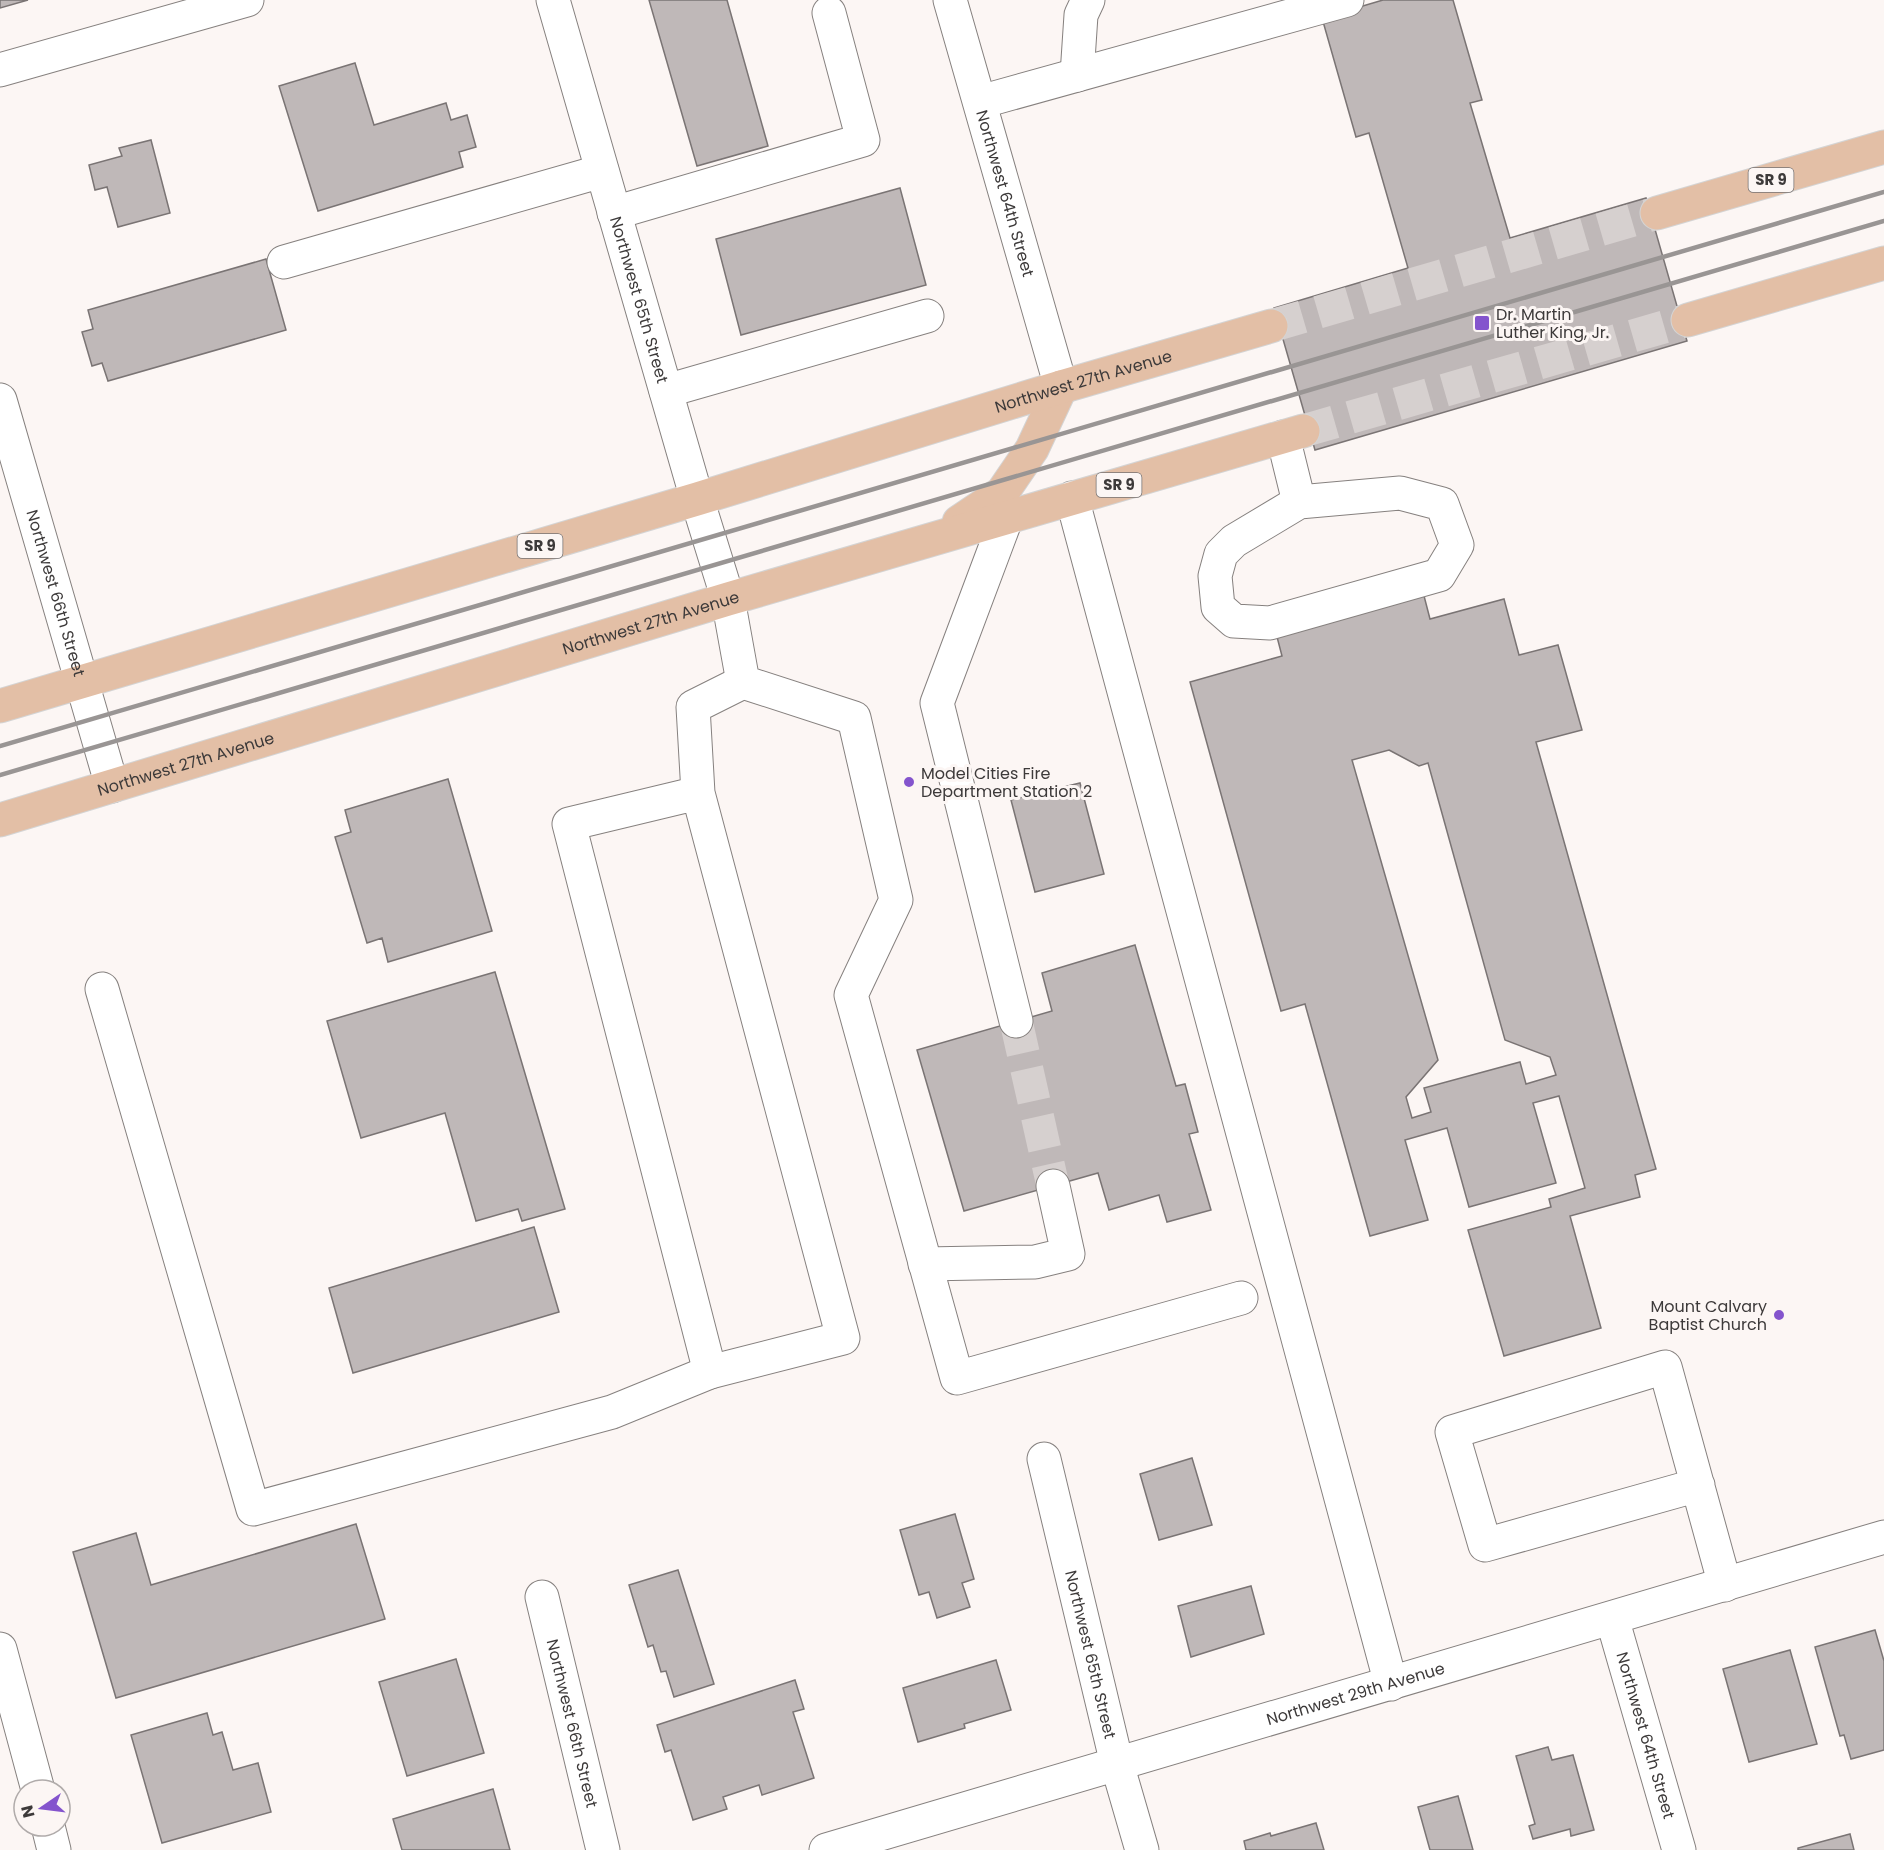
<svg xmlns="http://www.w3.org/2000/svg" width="1884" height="1850" font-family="Poppins,sans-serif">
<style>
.building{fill:#bfb8b8;stroke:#7a7474;stroke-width:1.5;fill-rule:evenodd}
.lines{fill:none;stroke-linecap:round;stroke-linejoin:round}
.minor-tunnel{stroke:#d6d0cf;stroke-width:33;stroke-dasharray:33 16;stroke-linecap:butt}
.major-tunnel{stroke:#d6d0cf;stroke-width:33;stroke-dasharray:33 16;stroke-linecap:butt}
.minor-casing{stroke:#86817f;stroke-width:35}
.major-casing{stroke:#d4d4d4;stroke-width:35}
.minor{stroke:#fff;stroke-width:33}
.major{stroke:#e3bfa6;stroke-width:33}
.rail{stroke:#999594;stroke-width:4.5}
.poi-dot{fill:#8454cd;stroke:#fcf6f4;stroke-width:2}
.labels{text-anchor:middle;stroke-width:6;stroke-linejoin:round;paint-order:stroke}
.shield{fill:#fcf6f4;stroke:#767272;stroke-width:1.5}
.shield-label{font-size:15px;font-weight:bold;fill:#3d3a3a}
.street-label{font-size:16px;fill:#3d3a3a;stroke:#fcf6f4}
.poi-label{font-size:16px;fill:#3d3a3a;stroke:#fcf6f4;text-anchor:start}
</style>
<rect width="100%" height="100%" fill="#fcf6f4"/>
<path class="building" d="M0,0H28L0,8Z
M649,0H727L768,146L697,166Z
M1383,0H1453L1482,100L1470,103L1510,238L1646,198L1687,341L1315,450L1274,308L1408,268L1369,133L1356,137L1322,18Z
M355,63L374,125L446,103L451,120L467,115L476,147L459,152L463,167L318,211L279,86Z
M151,140L170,213L118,227L107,187L95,190L89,165L122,156L119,148Z
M900,188L926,285L741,335L716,239Z
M266,259L286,330L108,381L102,363L92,366L82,332L93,329L88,310Z
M1423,592L1430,619L1504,599L1519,655L1558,645L1582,730L1536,742L1656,1169L1635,1175L1640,1197L1570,1216L1601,1328L1504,1356L1468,1230L1551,1207L1549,1199L1585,1188L1559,1096L1533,1103L1556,1183L1469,1207L1447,1128L1405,1140L1428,1220L1370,1236L1305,1004L1281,1011L1190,682L1282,656L1276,633ZM1389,750L1419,766L1428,763L1505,1040L1550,1057L1556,1075L1526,1084L1520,1062L1424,1088L1431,1112L1412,1118L1406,1097L1438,1060L1352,760Z
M448,779L492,931L388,962L382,938L367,943L335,837L351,832L345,810Z
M1080,783L1104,874L1035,892L1011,800Z
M1135,945L1176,1086L1185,1084L1198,1132L1189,1134L1211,1210L1167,1222L1159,1195L1109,1210L1098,1173L964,1211L917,1050L1052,1011L1042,973Z
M495,972L565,1209L522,1221L518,1209L476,1221L445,1113L361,1138L327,1021Z
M534,1227L559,1312L353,1373L329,1288Z
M1192,1458L1212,1525L1159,1540L1140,1474Z
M955,1514L974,1579L962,1583L970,1607L937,1618L929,1592L919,1595L900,1530Z
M356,1524L385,1619L116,1698L73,1552L136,1533L151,1585Z
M678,1570L714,1684L674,1697L666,1671L661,1672L653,1645L648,1647L629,1585Z
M1251,1586L1264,1634L1191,1657L1178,1606Z
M1875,1630L1884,1661V1750L1851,1759L1844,1735L1840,1736L1815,1647Z
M1790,1650L1817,1744L1749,1762L1723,1669Z
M456,1659L484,1753L407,1776L379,1682Z
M996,1660L1011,1710L964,1724L965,1728L918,1742L903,1688Z
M795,1680L804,1709L793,1712L814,1778L762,1795L759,1785L723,1797L727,1809L693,1820L671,1750L665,1752L657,1725Z
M207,1713L213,1735L222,1732L233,1770L258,1763L271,1812L162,1843L131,1735Z
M1548,1747L1552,1760L1573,1755L1594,1830L1571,1836L1570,1829L1533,1839L1529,1826L1535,1824L1516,1756Z
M493,1789L510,1850H402L393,1819Z
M1458,1796L1473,1850H1430L1418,1807Z
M1316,1823L1324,1850H1246L1244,1841L1270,1833L1271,1836Z
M1850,1834L1854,1850H1798V1848Z"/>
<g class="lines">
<path class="minor-tunnel" d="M1016,1021L1053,1186"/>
<path class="major-tunnel" d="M1271,326L1657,213
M1303,431L1688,320"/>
<defs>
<g id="minor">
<path id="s1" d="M553,0L697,499L728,599L743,682L854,718L896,900L851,995L957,1378L1241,1298"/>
<path id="s2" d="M950,0L1061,387"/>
<path d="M0,70L247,0"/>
<path d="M1077,75L1081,15L1088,0"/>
<path d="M980,102L1347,0"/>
<path d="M614,213L863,140L829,13"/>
<path d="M284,262L602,171"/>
<path d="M666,391L927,316"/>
<path id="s3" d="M0,400L112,786"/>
<path d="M1283,437L1299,502"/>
<path d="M1400,493L1442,504L1457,545L1439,575L1270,623L1234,621L1218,607L1215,576L1221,554L1234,541L1299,502Z"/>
<path d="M1072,498L1391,1684"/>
<path d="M1006,519L937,703L1016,1021"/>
<path d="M698,793L569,824L710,1372L843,1338L698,793L693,707L743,682"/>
<path d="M102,989L253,1509L612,1412L710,1372"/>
<path d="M925,1264L1035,1262L1068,1254L1053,1186"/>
<path id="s4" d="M1044,1459L1117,1764L1142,1850"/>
<path d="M1698,1485L1485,1545L1452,1432L1665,1367L1725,1585"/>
<path id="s5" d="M542,1597L603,1850"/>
<path id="s6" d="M1612,1618L1679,1850"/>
<path d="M0,1649L38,1790"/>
<path d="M48,1826L54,1850"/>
<path id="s7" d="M826,1850L1884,1537"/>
</g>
<g id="major">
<path d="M1657,213L1884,147"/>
<path d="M1688,320L1884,263"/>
<path d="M959,522L1002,493L1032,449L1061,387"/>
<path id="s8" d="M0,706L697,499L1061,387L1271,326"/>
<path id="s9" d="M0,820L728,599L1303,431"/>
</g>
</defs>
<use href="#minor" class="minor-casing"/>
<use href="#major" class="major-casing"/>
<use href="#minor" class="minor"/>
<use href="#major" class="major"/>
<path class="rail" d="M0,746L1884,192
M0,775L1884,221"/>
</g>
<g class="poi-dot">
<rect x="1474" y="315" width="16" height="16" rx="3"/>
<circle cx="909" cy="782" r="6"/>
<circle cx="1779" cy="1315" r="6"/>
</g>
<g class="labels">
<g class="shield">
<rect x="1748.5" y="168" width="45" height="24" rx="4.5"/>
<rect x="1096.5" y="473" width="45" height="24" rx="4.5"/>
<rect x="517.5" y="534" width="45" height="24" rx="4.5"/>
</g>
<g class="shield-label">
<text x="1771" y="185">SR 9</text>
<text x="1119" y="490">SR 9</text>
<text x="540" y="551">SR 9</text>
</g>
<g class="street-label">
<text dy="6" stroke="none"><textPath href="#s2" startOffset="201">Northwest 64th Street</textPath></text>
<text dy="6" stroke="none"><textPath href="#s1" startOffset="312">Northwest 65th Street</textPath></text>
<text dy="6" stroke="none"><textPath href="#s8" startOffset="1131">Northwest 27th Avenue</textPath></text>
<text dy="6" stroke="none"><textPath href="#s3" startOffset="201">Northwest 66th Street</textPath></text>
<text dy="6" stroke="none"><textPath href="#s9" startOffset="680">Northwest 27th Avenue</textPath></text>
<text dy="6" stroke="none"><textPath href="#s9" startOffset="194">Northwest 27th Avenue</textPath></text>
<text dy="6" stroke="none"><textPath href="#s4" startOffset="201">Northwest 65th Street</textPath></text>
<text dy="6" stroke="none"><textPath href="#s7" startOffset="552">Northwest 29th Avenue</textPath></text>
<text dy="6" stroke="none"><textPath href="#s5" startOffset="130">Northwest 66th Street</textPath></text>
<text dy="6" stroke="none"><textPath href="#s6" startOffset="122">Northwest 64th Street</textPath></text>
</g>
<g class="poi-label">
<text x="1496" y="320">Dr. Martin<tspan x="1496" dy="18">Luther King, Jr.</tspan></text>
<text x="921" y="779">Model Cities Fire<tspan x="921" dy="18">Department Station 2</tspan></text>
<text x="1767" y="1312" text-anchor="end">Mount Calvary<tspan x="1767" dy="18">Baptist Church</tspan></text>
</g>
</g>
<g transform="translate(42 1808) rotate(256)"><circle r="28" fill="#fcf6f4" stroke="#b0abaa" stroke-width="1.5"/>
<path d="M0-4.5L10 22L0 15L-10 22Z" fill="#8454cd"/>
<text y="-9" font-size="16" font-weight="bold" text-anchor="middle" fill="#3d3a3a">N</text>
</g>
</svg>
